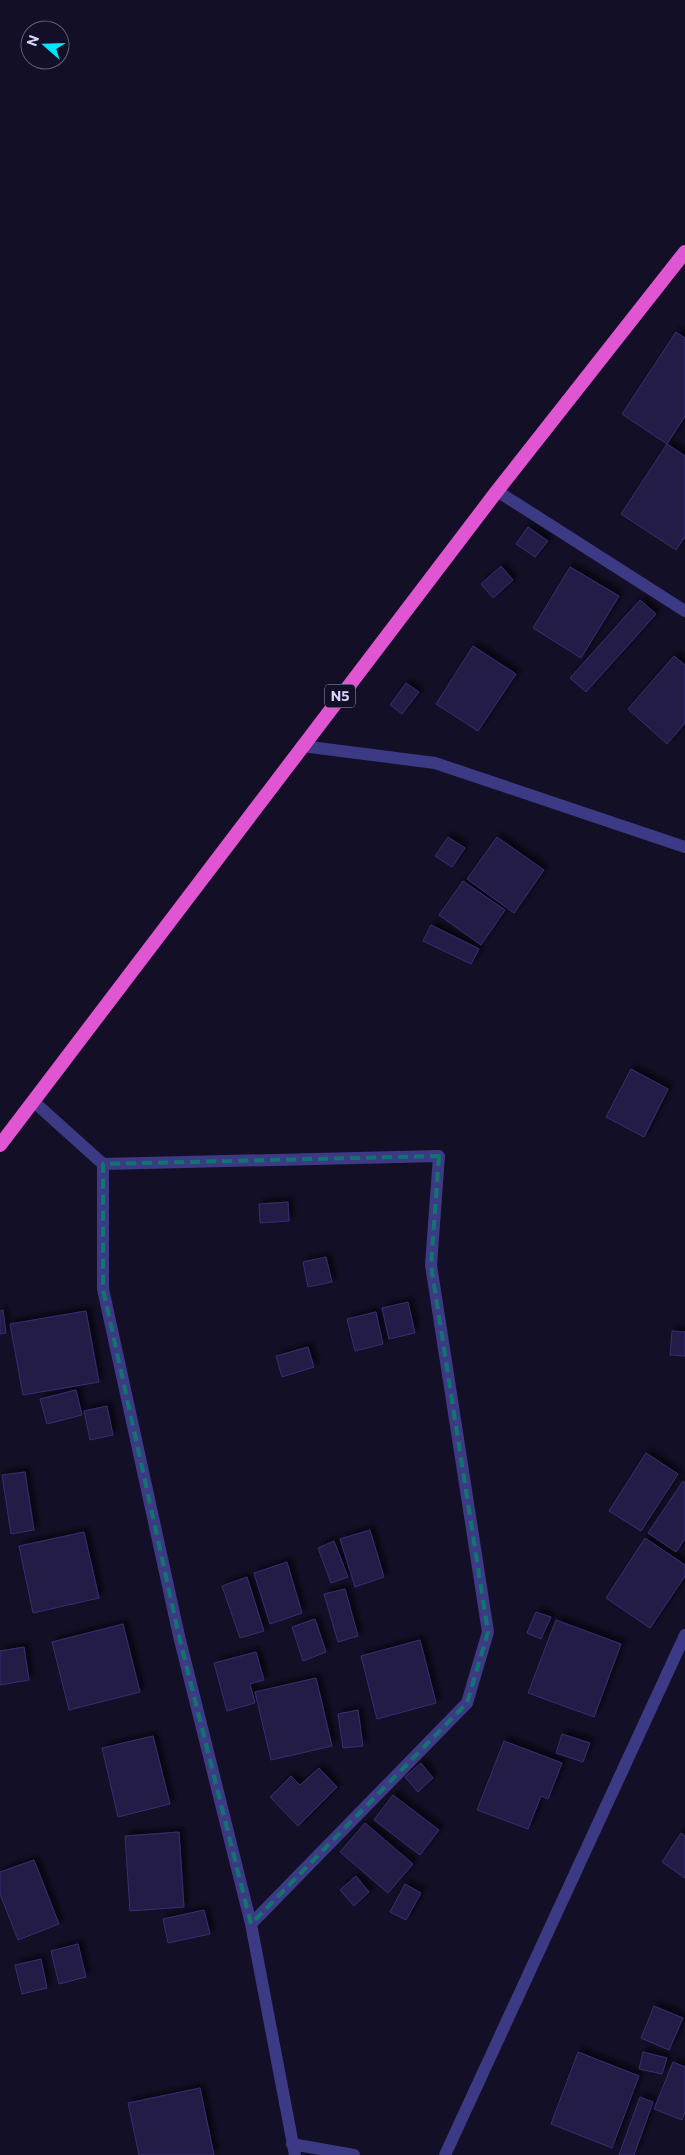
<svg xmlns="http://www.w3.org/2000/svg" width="685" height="2155" font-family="Commissioner,sans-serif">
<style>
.building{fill:#241b47;stroke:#3b2d73;filter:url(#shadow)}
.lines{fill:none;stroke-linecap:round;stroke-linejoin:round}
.minor{stroke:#3d3a85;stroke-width:12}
.trunk{stroke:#e055d1;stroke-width:14}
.marked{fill:none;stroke:#0f766e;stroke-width:4;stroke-dasharray:10 6;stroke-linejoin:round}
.labels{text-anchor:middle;stroke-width:4;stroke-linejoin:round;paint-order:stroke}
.shield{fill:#130f26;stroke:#9e99be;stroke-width:1}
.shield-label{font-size:14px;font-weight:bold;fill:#d9d4ff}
</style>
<defs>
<filter id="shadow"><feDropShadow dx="4.5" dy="-4.5" stdDeviation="2.5" flood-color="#0009"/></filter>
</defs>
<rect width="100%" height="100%" fill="#130f26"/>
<path class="building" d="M676,332L685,338V416L667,444L622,414Z
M667,444L685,456V537L676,550L621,514Z
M528,527L548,541L535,557L516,544Z
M501,566L513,580L493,598L481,584Z
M570,567L619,596L581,658L533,628Z
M640,600L656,614L586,692L570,678Z
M473,646L516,674L478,731L436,704Z
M674,656L685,665V723L667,744L628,709Z
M406,683L419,692L402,714L390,705Z
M448,837L465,848L452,867L435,856Z
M497,837L544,870L514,913L467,879Z
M463,881L505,910L481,945L439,915Z
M431,925L479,949L471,964L423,941Z
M631,1069L668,1089L644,1137L606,1117Z
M288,1202L289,1221L260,1223L259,1204Z
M326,1257L332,1282L308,1287L303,1262Z
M408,1302L415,1333L389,1339L382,1308Z
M3,1310L6,1333L0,1334V1311Z
M86,1311L99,1382L23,1395L10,1324Z
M376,1312L383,1344L355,1351L347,1319Z
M672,1331L685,1332V1356L670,1355Z
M308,1347L314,1367L282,1377L276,1356Z
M76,1390L82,1415L47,1424L40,1399Z
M107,1406L113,1435L90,1440L84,1411Z
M646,1453L678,1474L641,1531L609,1511Z
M25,1472L34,1530L11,1534L2,1475Z
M683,1481L685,1483V1539L676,1552L648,1533Z
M370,1530L384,1577L355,1587L340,1539Z
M84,1532L99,1598L33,1613L19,1546Z
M645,1538L685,1565V1576L650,1628L606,1598Z
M334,1541L348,1577L331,1583L318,1548Z
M287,1562L302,1613L270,1624L254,1573Z
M247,1577L264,1631L240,1638L222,1586Z
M345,1589L358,1636L338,1642L324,1594Z
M536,1612L551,1617L541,1639L527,1633Z
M315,1619L326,1652L303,1661L292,1627Z
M556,1620L621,1644L594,1717L528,1693Z
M123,1624L140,1692L69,1710L52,1642Z
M420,1640L436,1703L377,1719L361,1656Z
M24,1647L29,1680L0,1685V1651Z
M256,1652L264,1680L250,1684L255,1703L227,1711L214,1663Z
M316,1678L332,1746L271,1760L255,1692Z
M358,1710L363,1746L343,1748L338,1714Z
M562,1734L590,1743L583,1762L556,1753Z
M153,1736L170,1804L118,1817L102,1748Z
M504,1741L562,1763L548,1799L541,1796L528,1829L477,1810Z
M421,1763L433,1778L418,1792L405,1777Z
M319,1768L337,1787L298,1826L270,1797L291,1776L300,1785Z
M393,1795L439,1830L420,1855L374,1820Z
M365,1823L413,1864L388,1893L340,1852Z
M179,1832L184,1907L130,1911L125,1836Z
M681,1833L685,1836V1878L662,1862Z
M34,1860L59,1924L18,1940L0,1894V1872Z
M356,1876L369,1892L354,1906L340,1890Z
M405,1884L421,1893L406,1920L390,1912Z
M204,1910L210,1934L168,1943L163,1919Z
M78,1944L86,1977L59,1984L51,1951Z
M41,1959L47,1988L22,1994L15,1965Z
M654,2006L683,2018L669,2050L641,2038Z
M578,2052L639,2076L612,2148L551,2124Z
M643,2052L667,2058L662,2074L639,2069Z
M673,2062L685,2067V2112L682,2120L654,2109Z
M200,2088L214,2155H139L128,2103Z
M640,2097L653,2102L634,2155H619Z"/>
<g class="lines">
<path class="minor" d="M497,491L685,611
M302,746L435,763L685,847
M33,1101L103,1164V1289L179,1636L251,1924L295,2155
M103,1164L439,1156L431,1265L488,1632L467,1703L251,1924
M292,2144L354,2155
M445,2155L685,1635"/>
<path class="trunk" d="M0,1145L497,491L685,252"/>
</g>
<path class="marked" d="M439,1156L431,1265L488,1632L467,1703L251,1924L179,1636L103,1289V1164Z"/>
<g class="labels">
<rect class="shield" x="325" y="684.5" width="30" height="23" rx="4"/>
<g class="shield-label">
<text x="340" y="701">N5</text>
</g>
</g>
<g transform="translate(45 45) rotate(290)"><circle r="24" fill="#130f26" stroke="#625e7d"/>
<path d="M0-4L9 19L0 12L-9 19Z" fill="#00e5ff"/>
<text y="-8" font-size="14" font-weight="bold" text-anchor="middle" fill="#d9d4ff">N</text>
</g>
</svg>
